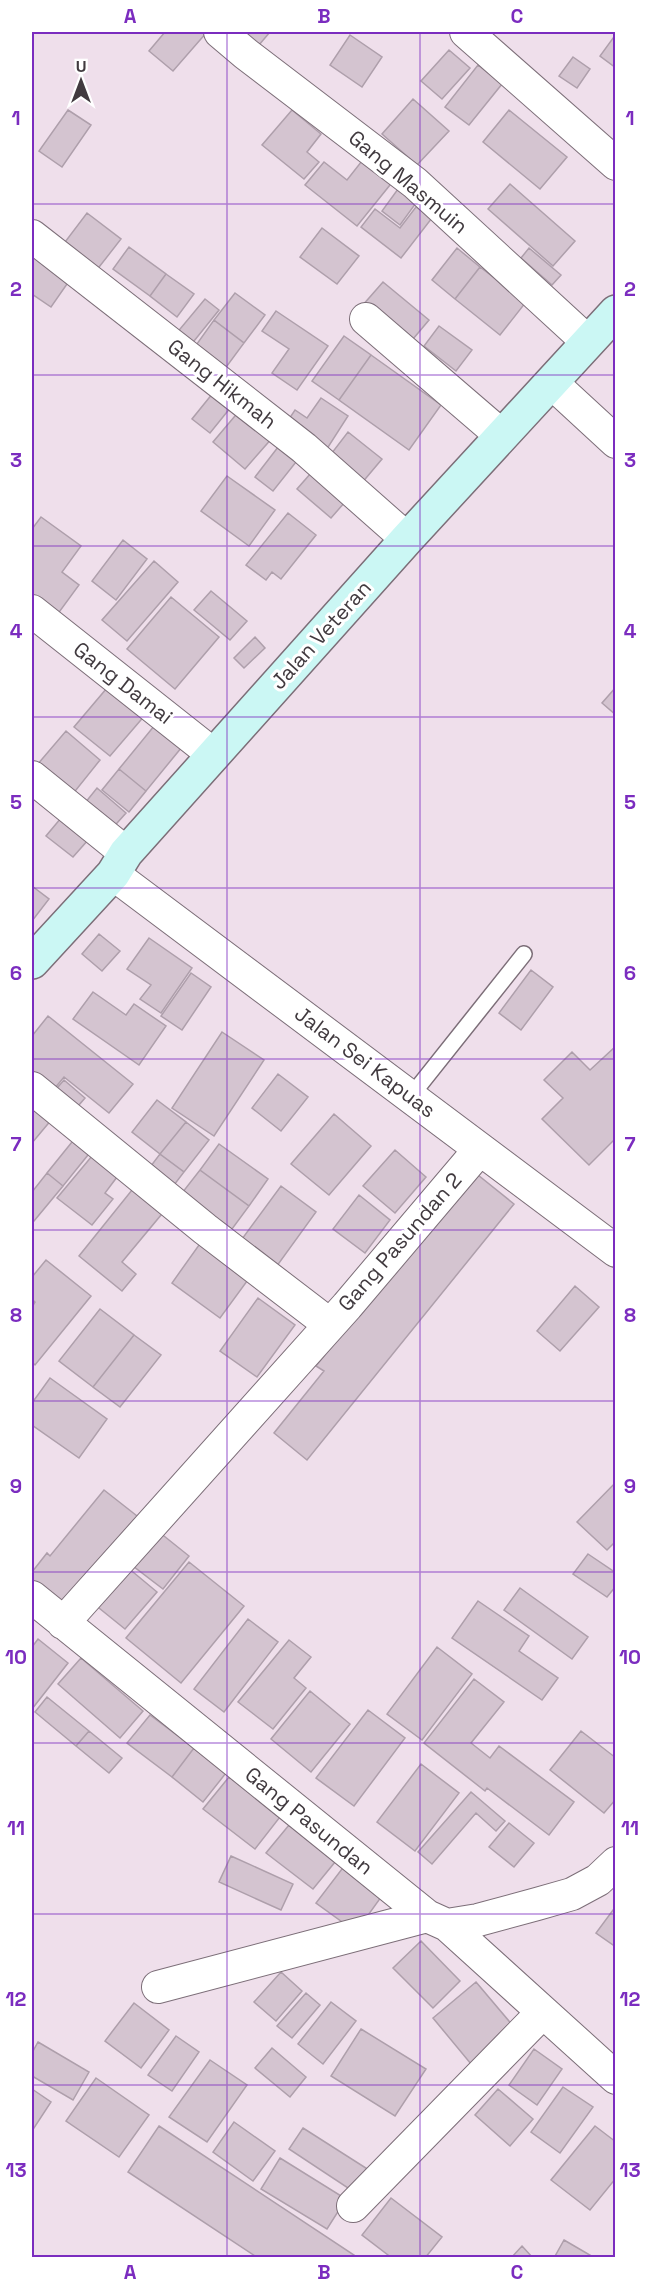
<svg xmlns="http://www.w3.org/2000/svg" width="647" height="2289" font-family="'Space Grotesk',sans-serif">
<style>
.building{fill:#d4c4d0;stroke:#ae9fab;stroke-width:1.5}
.lines{fill:none;stroke-linecap:round;stroke-linejoin:round}
.lane-casing{stroke:#7c6e78;stroke-width:18}
.street-casing{stroke:#7c6e78;stroke-width:34}
.secondary-casing{stroke:#7c6e78;stroke-width:36}
.lane{stroke:#fff;stroke-width:15}
.street{stroke:#fff;stroke-width:32}
.secondary{stroke:#cbf7f4;stroke-width:33}
.grid{fill:none;stroke:#7b2cbf;stroke-width:1.5;stroke-opacity:0.55}
.labels{text-anchor:middle;stroke-width:6;stroke-linejoin:round;paint-order:stroke}
.street-label{font-size:21px;fill:#413a3f;stroke:#fff}
.neatline{fill:none;stroke:#7b2cbf;stroke-width:2}
.grid-label{font-size:20px;text-anchor:middle;font-weight:bold;fill:#7b2cbf}
</style>
<rect width="100%" height="100%" fill="#efdfeb"/>
<path class="building" d="M165,32H207L173,71L149,51Z
M242,32H270L259,45Z
M616,34V68L600,56Z
M350,35L382,57L362,87L330,65Z
M449,50L470,68L442,99L421,81Z
M573,57L590,69L577,88L559,76Z
M478,65L502,84L469,125L445,107Z
M413,99L449,131L417,165L382,134Z
M68,110L91,125L62,167L39,151Z
M292,110L321,134L307,152L319,162L304,179L262,145Z
M509,110L567,157L540,189L483,142Z
M369,152L398,175L357,226L305,185L324,162L347,180Z
M510,184L575,241L553,266L488,209Z
M398,189L416,203L400,225L382,211Z
M416,207L432,218L401,258L361,227L375,209L400,228Z
M87,213L121,239L96,271L62,246Z
M322,228L359,256L337,284L300,257Z
M32,245L74,274L51,307L32,294Z
M129,247L166,274L150,296L113,269Z
M457,248L480,267L455,299L432,280Z
M529,248L561,275L552,285L521,258Z
M480,267L526,302L500,335L455,299Z
M166,274L194,294L177,317L150,296Z
M383,282L429,320L408,345L362,306Z
M235,293L265,315L244,343L214,320Z
M205,299L219,310L190,346L175,335Z
M276,311L328,346L297,390L272,373L289,349L262,331Z
M214,320L244,343L224,370L194,348Z
M439,326L472,350L456,371L424,346Z
M344,336L371,355L339,400L312,381Z
M371,355L441,405L409,450L339,400Z
M217,388L235,402L210,433L192,419Z
M321,398L348,416L323,455L283,428L295,410L307,418Z
M240,410L273,437L245,469L213,442Z
M348,432L382,459L361,484L328,458Z
M285,438L304,452L273,491L255,477Z
M318,465L352,494L331,518L297,489Z
M227,476L275,510L249,546L201,511Z
M288,513L316,535L281,579L272,572L266,580L246,565Z
M41,517L81,546L62,572L79,585L57,615L32,596V529Z
M123,540L147,559L116,600L92,581Z
M154,561L178,582L127,641L102,620Z
M211,591L247,621L230,640L194,610Z
M171,597L219,637L175,689L127,649Z
M255,637L265,648L244,668L234,658Z
M616,687V715L602,703Z
M107,688L152,707L110,756L74,727Z
M159,720L186,742L146,791L119,769Z
M66,731L100,760L72,795L37,765Z
M119,769L146,791L129,812L102,790Z
M97,788L126,813L109,832L81,808Z
M61,818L88,840L73,857L46,836Z
M32,886L49,899L32,921Z
M99,934L120,951L102,971L82,954Z
M149,938L192,968L161,1013L140,999L151,985L127,969Z
M531,970L553,987L521,1030L499,1013Z
M191,973L211,987L182,1030L161,1016Z
M93,992L126,1015L134,1004L166,1026L139,1065L73,1019Z
M48,1016L133,1084L109,1113L64,1077L50,1094L32,1080V1036Z
M222,1032L264,1060L214,1136L172,1108Z
M616,1046V1138L589,1165L542,1119L563,1098L544,1080L572,1052L590,1070Z
M278,1074L308,1097L281,1131L252,1108Z
M64,1080L85,1098L72,1113L51,1095Z
M32,1091L57,1113L32,1143Z
M157,1100L186,1122L160,1154L132,1132Z
M334,1114L371,1146L329,1195L291,1164Z
M186,1122L209,1140L184,1172L160,1154Z
M76,1137L92,1150L63,1186L47,1173Z
M219,1144L268,1179L249,1206L200,1170Z
M395,1150L426,1177L395,1213L363,1186Z
M160,1154L184,1172L171,1189L147,1171Z
M92,1156L117,1177L105,1193L113,1199L92,1225L57,1198Z
M200,1170L249,1206L232,1229L182,1193Z
M473,1171L514,1204L307,1460L274,1433L324,1371L316,1366Z
M47,1173L63,1186L34,1221L32,1218V1192Z
M136,1185L166,1209L122,1262L136,1274L122,1291L79,1256Z
M281,1186L316,1212L274,1270L239,1243Z
M359,1195L390,1220L365,1253L333,1229Z
M204,1238L253,1273L220,1318L172,1283Z
M46,1260L91,1296L35,1365L32,1362V1307L35,1302L32,1299V1277Z
M575,1286L599,1307L560,1351L537,1331Z
M258,1298L295,1325L257,1377L220,1351Z
M100,1309L134,1335L93,1387L59,1361Z
M134,1335L161,1355L120,1407L93,1387Z
M50,1378L107,1419L79,1458L32,1425V1403Z
M616,1482V1541L607,1550L577,1522Z
M104,1490L146,1523L62,1617L32,1592V1572L47,1553L50,1556Z
M159,1532L189,1556L163,1589L133,1566Z
M588,1554L616,1573V1586L607,1597L573,1574Z
M121,1562L157,1592L125,1629L89,1600Z
M189,1562L244,1606L181,1683L126,1638Z
M520,1588L588,1637L572,1659L504,1610Z
M478,1601L529,1636L519,1651L558,1678L542,1700L452,1638Z
M248,1619L278,1642L224,1712L194,1689Z
M38,1639L68,1663L32,1709V1647Z
M289,1640L311,1657L294,1678L306,1688L273,1729L238,1702Z
M437,1647L472,1674L422,1740L387,1714Z
M81,1658L143,1711L120,1738L58,1684Z
M474,1679L504,1702L471,1743L490,1758L499,1746L574,1802L549,1835L487,1788L485,1791L424,1743Z
M310,1691L350,1724L311,1772L271,1739Z
M47,1697L89,1731L76,1746L35,1712Z
M368,1710L405,1738L354,1806L316,1778Z
M150,1715L194,1748L172,1777L127,1743Z
M89,1731L122,1758L109,1773L76,1746Z
M581,1731L616,1758V1799L604,1813L550,1770Z
M194,1748L226,1773L203,1802L172,1777Z
M421,1764L459,1793L415,1851L377,1822Z
M229,1777L280,1817L255,1849L203,1809Z
M471,1792L505,1821L496,1831L476,1813L432,1864L418,1852Z
M509,1823L534,1843L514,1867L489,1847Z
M289,1825L335,1862L313,1889L266,1853Z
M231,1856L293,1884L281,1910L219,1882Z
M345,1865L384,1893L356,1932L316,1903Z
M616,1906V1947L596,1933Z
M421,1941L460,1981L433,2008L393,1968Z
M281,1972L302,1991L276,2021L254,2002Z
M476,1982L514,2027L471,2064L433,2018Z
M306,1993L320,2005L292,2038L277,2026Z
M331,2002L356,2021L323,2064L298,2044Z
M134,2003L169,2030L141,2068L105,2041Z
M361,2029L426,2069L395,2116L331,2076Z
M176,2036L199,2052L172,2091L148,2075Z
M38,2042L89,2072L73,2100L32,2076V2053Z
M272,2048L306,2077L290,2097L255,2068Z
M534,2049L562,2069L537,2105L509,2085Z
M210,2060L247,2085L207,2142L169,2117Z
M96,2078L149,2115L119,2157L66,2121Z
M563,2087L593,2107L560,2153L531,2132Z
M32,2089L51,2102L32,2131Z
M498,2089L533,2119L510,2146L475,2115Z
M234,2122L275,2151L253,2181L213,2152Z
M159,2126L357,2257L258,2258L128,2172Z
M595,2126L616,2142V2178L590,2210L551,2180Z
M303,2128L369,2170L354,2192L289,2149Z
M280,2158L346,2199L327,2229L261,2189Z
M391,2198L442,2237L425,2258H392L362,2235Z
M564,2240L595,2258H554Z
M522,2246L533,2258H511Z"/>
<g class="lines">
<defs>
<path id="lane" d="M411,1096L524,954"/>
<path id="street" d="M220,32L246,54L415,183L588,342
M466,32L616,164
M32,236L304,448L407,539
M366,319L501,435
M552,383L616,442
M32,611L214,755
M32,777L126,853
M113,874L616,1251
M32,1088L205,1229L329,1324
M32,1597L427,1916L447,1925L478,1920L537,1904L572,1894L598,1880L616,1863
M63,1623L347,1306L480,1149
M447,1925L616,2078
M158,1987L427,1916
M353,2206L543,2012"/>
<path id="secondary" d="M32,962L113,874L126,853L407,539L616,312"/>
</defs>
<use href="#lane" class="lane-casing"/>
<use href="#street" class="street-casing"/>
<use href="#secondary" class="secondary-casing"/>
<use href="#lane" class="lane"/>
<use href="#street" class="street"/>
<use href="#secondary" class="secondary"/>
</g>
<path class="grid" d="M227,32V2258M420,32V2258M32,204H616M32,375H616M32,546H616M32,717H616M32,888H616M32,1059H616M32,1230H616M32,1401H616M32,1572H616M32,1743H616M32,1914H616M32,2085H616"/>
<g class="labels">
<g class="street-label">
<text transform="translate(408 182) rotate(40)" y="7">Gang Masmuin</text>
<text transform="translate(222 384) rotate(38)" y="7">Gang Hikmah</text>
<text transform="translate(321 635) rotate(-48)" y="7">Jalan Veteran</text>
<text transform="translate(123 683) rotate(38)" y="7">Gang Damai</text>
<text transform="translate(365 1062) rotate(37)" y="7">Jalan Sei Kapuas</text>
<text transform="translate(400 1242) rotate(-49)" y="7">Gang Pasundan 2</text>
<text transform="translate(309 1821) rotate(39)" y="7">Gang Pasundan</text>
</g>
</g>
<rect width="647" height="2289" fill="none" stroke="#ffffff" stroke-width="66"/>
<g transform="translate(81 81)" stroke="#ffffff" stroke-width="4.5" paint-order="stroke">
<path d="M0-4.5L10 22L0 15L-10 22Z" fill="#413a3f"/>
<text y="-9" font-size="16" font-weight="bold" text-anchor="middle" fill="#413a3f">U</text>
</g>
<rect x="33" y="33" width="581" height="2223" class="neatline"/>
<g class="grid-label">
<text x="130" y="23">A</text>
<text x="324" y="23">B</text>
<text x="517" y="23">C</text>
<text x="16" y="125">1</text>
<text x="630" y="125">1</text>
<text x="16" y="296">2</text>
<text x="630" y="296">2</text>
<text x="16" y="467">3</text>
<text x="630" y="467">3</text>
<text x="16" y="638">4</text>
<text x="630" y="638">4</text>
<text x="16" y="809">5</text>
<text x="630" y="809">5</text>
<text x="16" y="980">6</text>
<text x="630" y="980">6</text>
<text x="16" y="1151">7</text>
<text x="630" y="1151">7</text>
<text x="16" y="1322">8</text>
<text x="630" y="1322">8</text>
<text x="16" y="1493">9</text>
<text x="630" y="1493">9</text>
<text x="16" y="1664">10</text>
<text x="630" y="1664">10</text>
<text x="16" y="1835">11</text>
<text x="630" y="1835">11</text>
<text x="16" y="2006">12</text>
<text x="630" y="2006">12</text>
<text x="16" y="2177">13</text>
<text x="630" y="2177">13</text>
<text x="130" y="2279">A</text>
<text x="324" y="2279">B</text>
<text x="517" y="2279">C</text>
</g>
</svg>
